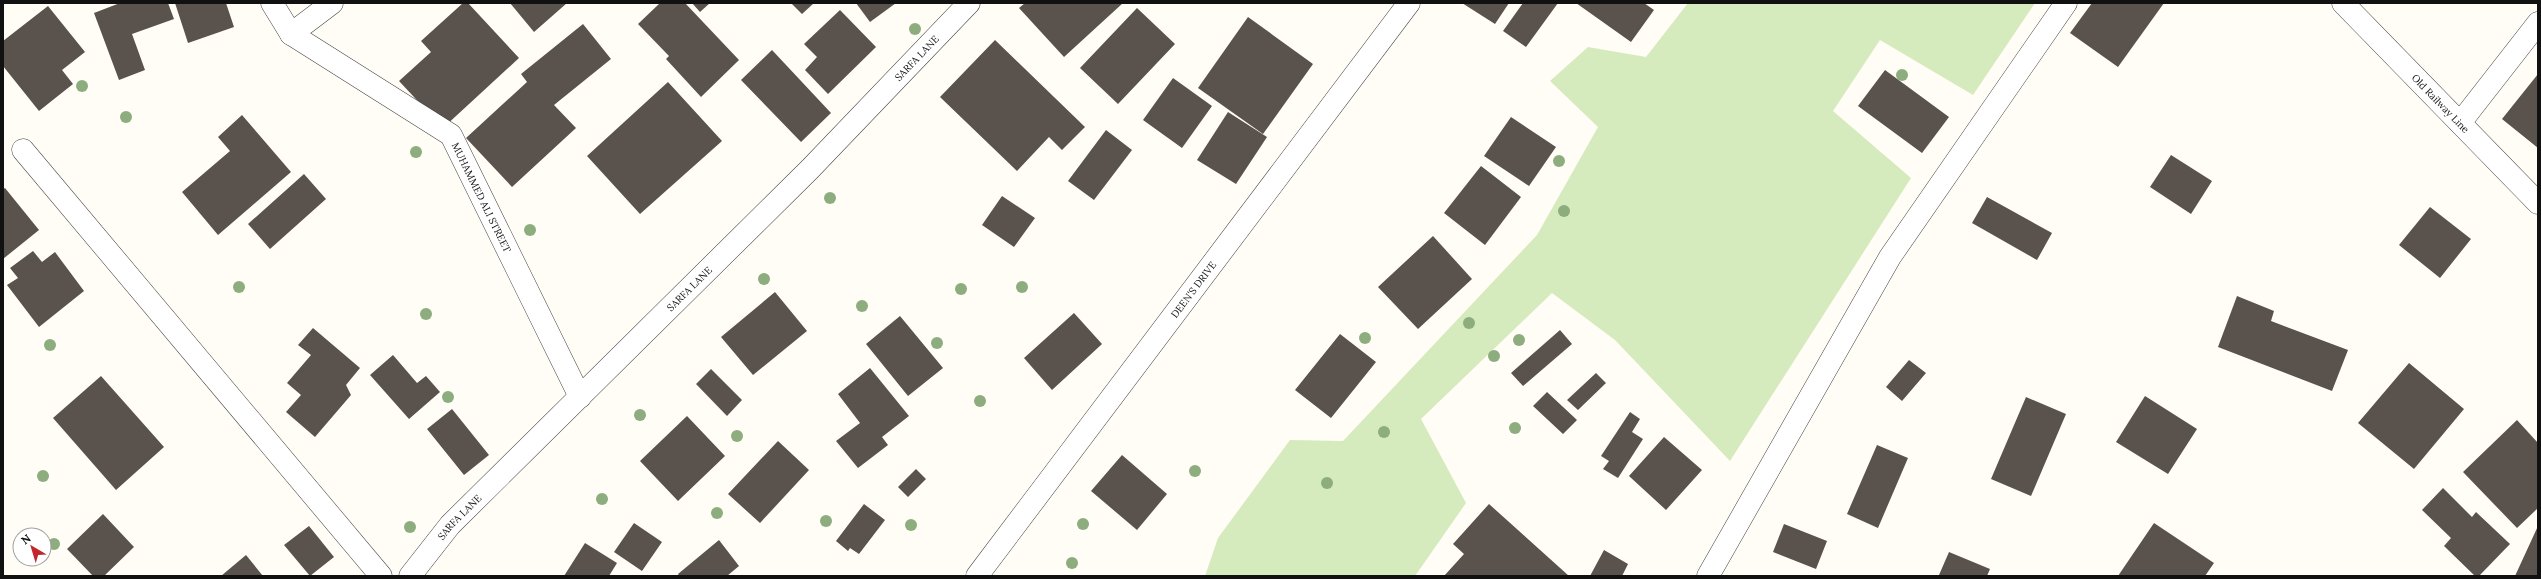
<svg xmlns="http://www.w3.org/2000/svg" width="2541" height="579" font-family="Lora,serif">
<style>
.green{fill:#d5ebbd}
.building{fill:#5a524d}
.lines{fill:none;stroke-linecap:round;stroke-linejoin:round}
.minor-casing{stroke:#444;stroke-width:23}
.minor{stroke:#fff;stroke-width:22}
.tree{fill:#8dad7f}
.labels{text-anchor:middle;stroke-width:4;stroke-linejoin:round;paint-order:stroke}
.street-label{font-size:10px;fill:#111;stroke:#fff}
</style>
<rect width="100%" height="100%" fill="#fffdf5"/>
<path class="green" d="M1688,3H2035L1973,95L1880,40L1833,111L1911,178L1730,461L1615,340L1552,293L1421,419L1466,503L1415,576H1205L1218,538L1290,440L1343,441L1537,235L1598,127L1550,81L1588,47L1646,57Z"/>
<path class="building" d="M120,3H168L174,19L132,34L145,70L119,80L94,13Z
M175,3H226L234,27L188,43Z
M463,3H468L519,58L443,128L399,81L431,52L421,41Z
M510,3H567L534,32Z
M660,3H685L739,60L701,97L666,59L669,56L638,24Z
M692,3H710L700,12Z
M791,3H814L802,14Z
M856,3H896L870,22Z
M1025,3H1123L1064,57L1019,8Z
M1462,3H1509L1495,24Z
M1523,3H1558L1526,47L1503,31Z
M1576,3H1644L1654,10L1631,42Z
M2092,3H2164L2118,67L2070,33Z
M48,6L85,52L62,70L73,84L39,111L3,66V41Z
M1137,8L1175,44L1118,104L1080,68Z
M840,10L876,47L828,94L805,70L817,57L804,44Z
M1248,17L1313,64L1263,134L1198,88Z
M583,24L611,59L554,105L576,128L512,187L466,138L527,82L521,74Z
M995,40L1085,127L1062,150L1049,137L1017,171L940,97Z
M772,50L831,113L801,142L741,80Z
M1885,70L1949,117L1922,153L1858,106Z
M2538,74V148L2502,119Z
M1173,78L1212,106L1182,148L1143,120Z
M668,82L722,141L640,214L587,156Z
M1228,112L1267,137L1236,184L1197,160Z
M242,115L291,172L218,235L182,192L230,151L218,137Z
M1511,117L1556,147L1529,186L1484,156Z
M1106,130L1132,150L1094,200L1068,181Z
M2171,155L2212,181L2191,214L2150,187Z
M1481,166L1521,197L1485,245L1444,213Z
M304,174L326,199L270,249L248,224Z
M5,188L39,230L3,259V189Z
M1002,196L1035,218L1014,247L982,225Z
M1987,197L2052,233L2037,260L1972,223Z
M2430,207L2471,239L2440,278L2399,245Z
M1433,236L1472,279L1418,329L1378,287Z
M33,251L42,262L55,252L84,291L39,327L7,285L18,278L10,268Z
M775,292L807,331L753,375L721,337Z
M2237,296L2274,311L2271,321L2348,350L2332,391L2218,347Z
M1074,313L1102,344L1052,390L1024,358Z
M900,316L943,368L908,396L866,344Z
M313,328L360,368L346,385L351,395L315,437L286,412L301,395L287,383L311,355L298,345Z
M1560,330L1572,344L1523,386L1511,373Z
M1340,334L1376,362L1331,418L1295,390Z
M393,355L417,383L426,376L440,392L409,419L370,375Z
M1909,360L1926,373L1902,401L1886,387Z
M2409,363L2464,409L2414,469L2358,423Z
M870,368L909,416L882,437L888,445L858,468L836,441L860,423L838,394Z
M711,369L742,400L727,416L696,384Z
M1596,373L1606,383L1578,410L1567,400Z
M101,376L164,447L116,490L53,418Z
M1547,392L1577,420L1563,434L1533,406Z
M2145,396L2197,429L2168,474L2116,442Z
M2026,397L2066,414L2031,496L1991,479Z
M452,409L489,455L464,475L427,429Z
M1630,412L1640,419L1632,432L1643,439L1618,478L1603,469L1609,461L1601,456Z
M687,416L725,456L678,501L640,461Z
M2517,420L2538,443V508L2517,528L2463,472Z
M1664,437L1702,470L1666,510L1629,476Z
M778,441L809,470L760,523L728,494Z
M1877,445L1908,458L1878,528L1847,514Z
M1122,455L1167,494L1137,530L1091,491Z
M916,469L926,479L908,497L898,487Z
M2443,488L2472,517L2476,512L2510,544L2479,576H2475L2444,546L2451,538L2422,510Z
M864,504L885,520L859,554L850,548L848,551L836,541Z
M1489,504L1569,576H1444L1464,554L1453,544Z
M103,514L134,547L104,576H93L67,549Z
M634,523L662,542L642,571L614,552Z
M2154,523L2214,563L2205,576H2118Z
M1784,524L1827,541L1816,569L1773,552Z
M309,526L334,557L310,576L284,545Z
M2538,526V576H2515Z
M719,540L739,566L727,576H679L678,574Z
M585,543L617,563L609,576H564Z
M1604,550L1628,564L1622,576H1590Z
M1949,552L1990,569L1987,576L1939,575Z
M246,555L263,576H221Z"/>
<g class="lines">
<defs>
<g id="minor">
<path id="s1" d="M272,3L291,34L451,135L580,397"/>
<path id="s2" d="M2343,3L2538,203"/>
<path d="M291,34L332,3"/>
<path d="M2460,123L2538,23"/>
<path d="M23,150L381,576"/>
<path id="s3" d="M410,576L450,525L810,169L969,3"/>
<path id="s4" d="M977,576L1409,3"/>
<path d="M1708,576L1890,257L2066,3"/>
</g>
</defs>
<use href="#minor" class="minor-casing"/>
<use href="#minor" class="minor"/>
</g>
<g class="tree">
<circle cx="915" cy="29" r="6"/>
<circle cx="1902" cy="75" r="6"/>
<circle cx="82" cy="86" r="6"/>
<circle cx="126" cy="117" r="6"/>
<circle cx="416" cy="152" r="6"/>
<circle cx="1559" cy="161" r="6"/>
<circle cx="830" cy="198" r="6"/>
<circle cx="1564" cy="211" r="6"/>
<circle cx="530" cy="230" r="6"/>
<circle cx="764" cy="279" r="6"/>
<circle cx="239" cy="287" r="6"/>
<circle cx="1022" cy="287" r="6"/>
<circle cx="961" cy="289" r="6"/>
<circle cx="862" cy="306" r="6"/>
<circle cx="426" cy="314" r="6"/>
<circle cx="1469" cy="323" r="6"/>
<circle cx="1365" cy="338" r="6"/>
<circle cx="1519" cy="340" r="6"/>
<circle cx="937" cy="343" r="6"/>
<circle cx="50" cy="345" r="6"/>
<circle cx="1494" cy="356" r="6"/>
<circle cx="448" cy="397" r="6"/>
<circle cx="980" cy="401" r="6"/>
<circle cx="640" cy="415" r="6"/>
<circle cx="1515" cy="428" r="6"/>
<circle cx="1384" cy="432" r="6"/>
<circle cx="737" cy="436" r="6"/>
<circle cx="1195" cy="471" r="6"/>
<circle cx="43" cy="476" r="6"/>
<circle cx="1327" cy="483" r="6"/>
<circle cx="602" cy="499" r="6"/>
<circle cx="717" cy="513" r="6"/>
<circle cx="826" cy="521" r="6"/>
<circle cx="1083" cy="524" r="6"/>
<circle cx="911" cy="525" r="6"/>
<circle cx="410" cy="527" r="6"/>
<circle cx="54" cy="544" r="6"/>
<circle cx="1072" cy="563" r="6"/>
</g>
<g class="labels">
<g class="street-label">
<text dy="4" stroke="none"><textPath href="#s3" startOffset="725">SARFA LANE</textPath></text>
<text dy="4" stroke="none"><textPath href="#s2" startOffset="140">Old Railway Line</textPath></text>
<text dy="4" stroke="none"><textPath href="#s1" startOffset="295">MUHAMMED ALI STREET</textPath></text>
<text dy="4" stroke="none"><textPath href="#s3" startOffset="401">SARFA LANE</textPath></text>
<text dy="4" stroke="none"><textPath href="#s4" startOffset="359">DEEN'S DRIVE</textPath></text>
<text dy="4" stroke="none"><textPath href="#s3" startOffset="77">SARFA LANE</textPath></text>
</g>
</g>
<rect width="2541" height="579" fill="none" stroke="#111111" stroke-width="8"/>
<g transform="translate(32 547) rotate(322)"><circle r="19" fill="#ffffff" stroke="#a0a0a0"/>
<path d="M0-3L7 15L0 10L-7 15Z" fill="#c4262e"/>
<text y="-6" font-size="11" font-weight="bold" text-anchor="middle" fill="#111111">N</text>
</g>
</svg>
